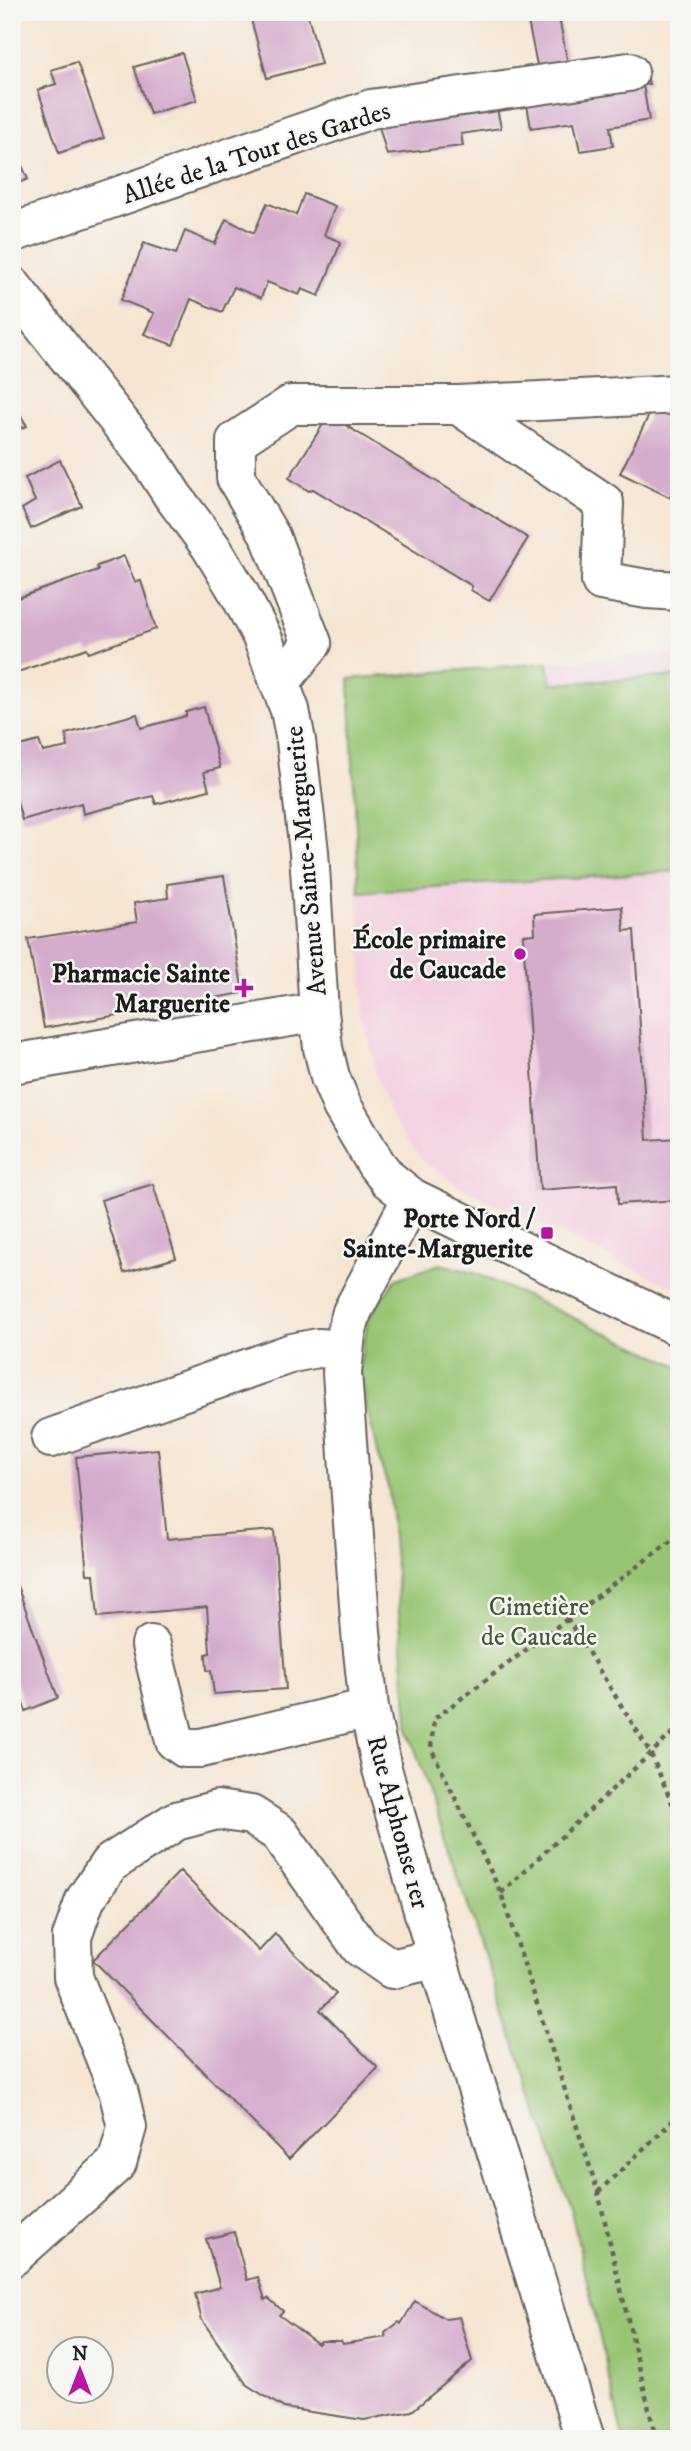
<svg xmlns="http://www.w3.org/2000/svg" width="691" height="2451" font-family="'IM FELL DW Pica',serif">
<style>
.built{fill:#f3cfe0}
.green{fill:#97c472;stroke:#5a7047;stroke-width:2}
.building{fill:#d4accc}
.lines{fill:none;stroke-linecap:round;stroke-linejoin:round}
.minor-casing{stroke:#68625c;stroke-width:42}
.path{stroke:#68625c;stroke-width:4.5;stroke-dasharray:5 5;stroke-linecap:butt}
.minor{stroke:#fff;stroke-width:38}
.poi-dot{fill:#b5179e;stroke:#f6f6f2;stroke-width:2.5}
.labels{text-anchor:middle;stroke-width:5;stroke-linejoin:round;paint-order:stroke}
.street-label{font-size:26px;fill:#1c1c1c;stroke:#f6f6f2}
.poi-label{font-size:26px;font-weight:bold;fill:#1c1c1c;stroke:#f6f6f2;text-anchor:end}
.park-label{font-size:26px;fill:#47573a;stroke:#f6f6f2}
</style>
<rect width="100%" height="100%" fill="#f6f6f2"/>
<filter id="ink" filterUnits="userSpaceOnUse"><feTurbulence type="fractalNoise" baseFrequency=".0143" numOctaves="2"/><feDisplacementMap in="SourceGraphic" scale="14" xChannelSelector="R" yChannelSelector="G"/><feConvolveMatrix kernelMatrix="1 2 1 2 8 2 1 2 1" color-interpolation-filters="sRGB"/></filter>
<filter id="wash" filterUnits="userSpaceOnUse"><feTurbulence type="fractalNoise" baseFrequency=".00686" numOctaves="4" result="noise"/><feDisplacementMap in="SourceGraphic" scale="28" xChannelSelector="R" yChannelSelector="G"/><feGaussianBlur stdDeviation="1.57" result="paint"/><feColorMatrix in="noise" values="0 0 0 0 0 0 0 0 0 0 0 0 0 0 0 0 0 1.4 0 .05"/><feComposite in="paint" operator="in"/></filter>
<g filter="url(#wash)">
<rect width="100%" height="100%" fill="#f5e5d2"/>
<path class="built" d="M679,652V1290L458,1186L422,1160L393,1120L376,1075L364,1016L349,679Z"/>
<path class="green" d="M548,663L551,684L679,676V871L359,892L349,679Z
M440,1264L475,1273L679,1366V2439H623L571,2211L409,1731L389,1490L377,1453L359,1370L368,1318L396,1279Z"/>
<g id="blocks">
<path class="building" d="M249,12H307L321,64L267,78Z
M526,12H558L568,65L540,79Z
M182,53L197,100L150,114L134,67Z
M77,62L104,138L59,153L38,90L56,84L51,70Z
M647,76L649,84L643,85L649,120L610,127L613,146L580,151L574,122L531,128L525,94Z
M495,98L501,128L461,134L463,146L387,155L376,116Z
M12,144L28,179L12,186Z
M304,194L335,206L324,235L341,242L319,296L302,289L299,295L267,282L261,298L234,287L222,312L191,299L173,345L144,334L154,313L121,300L144,243L176,254L185,231L215,244L226,219L254,233L267,203L296,215Z
M12,401L27,426L12,432Z
M653,407L679,419V502L620,473Z
M329,415L528,538L489,601L471,590L472,586L313,489L309,491L289,478Z
M60,460L82,506L31,529L22,509L35,501L25,478Z
M124,556L135,582L141,581L156,629L89,653L87,648L12,674V600L98,570L97,566Z
M204,707L220,768L204,772L209,790L156,804L153,796L83,814L81,803L22,820L17,802L12,803V748L39,741L43,752L68,747L66,734L137,714L141,728L186,716V712Z
M224,876L243,993L44,1028L28,939L137,922L134,903L168,898L167,884Z
M622,907L624,931L634,930L647,1140L679,1138V1200L618,1204L617,1184L540,1190L523,935L535,934L534,914Z
M153,1184L176,1258L124,1273L101,1200Z
M158,1449L167,1539L274,1530L286,1689L214,1694L211,1671L207,1670L206,1654L210,1653L207,1607L98,1617L94,1574H87L76,1457Z
M12,1572L58,1698L26,1711L12,1672Z
M180,1871L259,1951L275,1934L336,1994L320,2010L378,2068L289,2159L93,1960Z
M234,2232L247,2280L258,2277L265,2300L268,2298L283,2311L279,2315L318,2344L321,2341H341L343,2344L386,2337L385,2333L399,2322L401,2324L415,2301L446,2319L459,2317L472,2361L412,2411L364,2420L284,2408L247,2385L202,2320L195,2294L220,2287L206,2239Z"/>
</g>
</g>
<g filter="url(#ink)">
<use href="#blocks" fill-opacity="0" stroke="#68625c" stroke-width="2"/>
<g class="lines">
<defs>
<path id="minor" d="M12,233L371,109L629,72
M12,286L151,462L173,496L211,547L239,593L262,637L290,710L296,741L309,852L319,1012L323,1048L330,1077L342,1106L376,1164L388,1179L412,1198L679,1327
M458,405L604,503L601,581L647,589L679,591
M280,683L312,643L270,536L236,478V441L291,405H458L679,394
M12,1064L319,1012
M412,1198L352,1312L346,1334L342,1373L361,1632L369,1708L382,1769L437,1958L585,2439
M51,1438L292,1353L318,1348L344,1350
M151,1645L175,1741L185,1748H201L369,1708
M12,2257L117,2163L127,2127L118,2090L73,1977L72,1937L85,1900L109,1864L176,1821L217,1810L251,1815L279,1833L360,1947L392,1969L437,1958"/>
</defs>
<use href="#minor" class="minor-casing"/>
<path class="path" d="M567,1618L650,1752L679,1819
M501,1893L679,1727
M598,2192L679,2115
M656,2439L598,2192L501,1893L431,1748L434,1719L679,1535"/>
<use href="#minor" class="minor"/>
</g>
</g>
<g class="poi-dot">
<circle cx="520" cy="954" r="7"/>
<path d="M240.5 977.5h7v7h7v7h-7v7h-7v-7h-7v-7h7z"/>
<rect x="540" y="1226" width="14" height="14" rx="3.5"/>
</g>
<g class="labels">
<g class="street-label">
<text transform="translate(256 152) rotate(-18)" y="9">Allée de la Tour des Gardes</text>
<text transform="translate(305 861) rotate(-95)" y="9">Avenue Sainte-Marguerite</text>
<text transform="translate(399 1822) rotate(75)" y="9">Rue Alphonse 1er</text>
</g>
<g class="poi-label">
<text x="506" y="948">École primaire<tspan x="506" dy="30">de Caucade</tspan></text>
<text x="230" y="982">Pharmacie Sainte<tspan x="230" dy="30">Marguerite</tspan></text>
<text x="533" y="1227">Porte Nord /<tspan x="533" dy="30">Sainte-Marguerite</tspan></text>
</g>
<g class="park-label">
<text x="539" y="1615">Cimetière<tspan x="539" dy="30">de Caucade</tspan></text>
</g>
</g>
<rect width="691" height="2451" fill="none" stroke="#f6f6f2" stroke-width="42"/>
<g transform="translate(80 2370)"><circle r="33" fill="#f6f6f2" stroke="#9f9f9c" stroke-width="2"/>
<path d="M0-5L12 26L0 18L-12 26Z" fill="#b5179e"/>
<text y="-10" font-size="19" font-weight="bold" text-anchor="middle" fill="#1c1c1c">N</text>
</g>
</svg>
